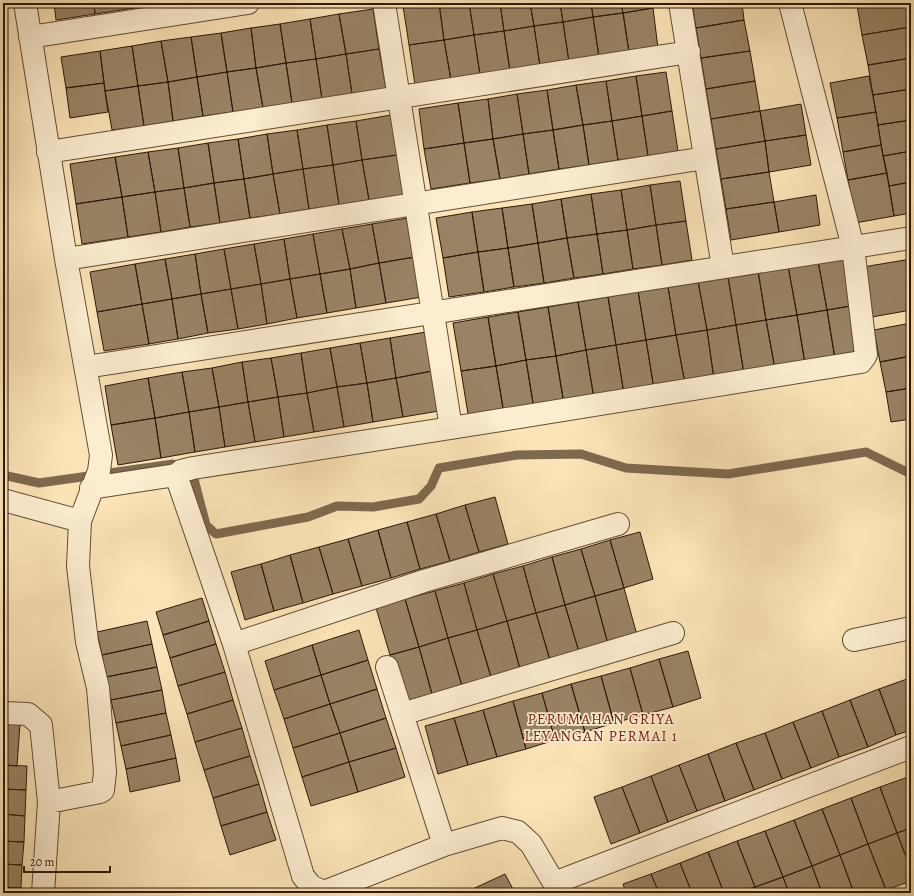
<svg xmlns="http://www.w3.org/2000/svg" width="914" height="896" font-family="Alegreya,serif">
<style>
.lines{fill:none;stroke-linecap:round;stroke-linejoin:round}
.stream{stroke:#7f694f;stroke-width:9}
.building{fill:#998364;stroke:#2e190b}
.minor-casing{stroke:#614c36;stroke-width:24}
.minor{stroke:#fcedd0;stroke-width:22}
.labels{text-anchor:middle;stroke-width:3.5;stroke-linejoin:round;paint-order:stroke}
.neighbourhood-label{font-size:15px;letter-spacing:1px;fill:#7a1f14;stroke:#fcedd0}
</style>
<rect width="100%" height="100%" fill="#fbe4b7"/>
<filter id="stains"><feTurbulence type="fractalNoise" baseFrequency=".005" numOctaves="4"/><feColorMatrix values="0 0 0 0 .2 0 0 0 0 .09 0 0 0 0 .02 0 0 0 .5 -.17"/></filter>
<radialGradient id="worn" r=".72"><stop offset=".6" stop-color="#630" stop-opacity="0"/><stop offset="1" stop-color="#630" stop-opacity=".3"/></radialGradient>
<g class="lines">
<path class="stream" d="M185,470L194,479L206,525L216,534L308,517L337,506L373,507L419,499L431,486L439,468L517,455L581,454L626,468L728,474L866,452L911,474
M3,475L39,483L173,464"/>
</g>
<path class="building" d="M54,3H94L95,14L56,20Z
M94,3H126L127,9L95,14Z
M126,3H156V5L127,9Z
M420,3H439L444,40L409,45L403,6Z
M439,3H469L474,35L444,40Z
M469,3H500L504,31L474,35Z
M500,3H530L534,26L504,31Z
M530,3H560L563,22L534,26Z
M560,3H591L593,17L563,22Z
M591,3H621L623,13L593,17Z
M621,3H652L653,8L623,13Z
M692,3H742L744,20L696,28Z
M867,3H906L910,27L862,35L857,5Z
M653,8L658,48L629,52L623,13Z
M373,9L379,49L346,54L339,14Z
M623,13L629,52L599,57L593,17Z
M339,14L346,54L316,59L310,19Z
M593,17L599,57L569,62L563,22Z
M310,19L316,59L286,63L280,24Z
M744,20L750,51L701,58L696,28Z
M563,22L569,62L540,66L534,26Z
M280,24L286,63L256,68L251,28Z
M534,26L540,66L510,71L504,31Z
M910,27L911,58L868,65L862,35Z
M251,28L256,68L227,72L221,33Z
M504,31L510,71L480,75L474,35Z
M221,33L227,72L197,77L191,37Z
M474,35L480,75L451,80L444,40Z
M191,37L197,77L168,82L161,41Z
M444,40L451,80L415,85L409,45Z
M161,41L168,82L138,86L132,46Z
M132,46L138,86L105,91L100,51Z
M379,49L386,89L352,94L346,54Z
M100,51L104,83L66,88L61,57Z
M750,51L755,81L706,89L701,58Z
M346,54L352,94L322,99L316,59Z
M911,58V89L873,95L868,65Z
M316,59L322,99L292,103L286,63Z
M286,63L292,103L263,108L256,68Z
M256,68L263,108L233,112L227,72Z
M227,72L233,112L203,116L197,77Z
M666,72L672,111L642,116L636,76Z
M636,76L642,116L612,121L606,81Z
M869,76L876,112L837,118L830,83Z
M197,77L203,116L173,121L168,82Z
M606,81L612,121L583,125L576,85Z
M755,81L760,111L711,119L706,89Z
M168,82L173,121L144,126L138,86Z
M104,83L108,112L70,118L66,88Z
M576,85L583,125L553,130L547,90Z
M138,86L144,126L112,130L105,91Z
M911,89V120L878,125L873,95Z
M547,90L553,130L523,134L517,94Z
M517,94L523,134L493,139L488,99Z
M488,99L493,139L464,143L458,103Z
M458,103L464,143L424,149L419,109Z
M801,104L806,135L765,141L760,111Z
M672,111L678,151L648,156L642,116Z
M760,111L765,141L716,149L711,119Z
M876,112L881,145L843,152L837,118Z
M391,115L397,155L362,160L356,121Z
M642,116L648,156L618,160L612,121Z
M911,120V151L883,156L878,125Z
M356,121L362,160L333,165L327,125Z
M612,121L618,160L589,165L583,125Z
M327,125L333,165L303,169L297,130Z
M583,125L589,165L559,169L553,130Z
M297,130L303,169L273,174L267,134Z
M553,130L559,169L529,174L523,134Z
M267,134L273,174L244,179L238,139Z
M523,134L529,174L500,179L493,139Z
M806,135L811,165L769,172L765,141Z
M238,139L244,179L214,183L208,143Z
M493,139L500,179L470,183L464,143Z
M765,141L769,172L721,179L716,149Z
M208,143L214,183L184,188L178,148Z
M464,143L470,183L431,189L424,149Z
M881,145L887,173L848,180L843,152Z
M178,148L184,188L155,192L148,152Z
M911,151V182L889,186L883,156Z
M148,152L155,192L122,197L115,157Z
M397,155L404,195L369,200L362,160Z
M115,157L122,197L76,204L70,164Z
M362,160L369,200L339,205L333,165Z
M333,165L339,205L309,209L303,169Z
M303,169L309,209L280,214L273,174Z
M769,172L774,202L726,209L721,179Z
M887,173L894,216L855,223L848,180Z
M273,174L280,214L250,218L244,179Z
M244,179L250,218L220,223L214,183Z
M680,181L686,221L656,225L650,185Z
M911,182V213L894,216L889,186Z
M214,183L220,223L190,227L184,188Z
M650,185L656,225L627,230L621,190Z
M184,188L190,227L161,232L155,192Z
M621,190L627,230L597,234L591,194Z
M155,192L161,232L128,237L122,197Z
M591,194L597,234L567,238L561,199Z
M816,195L820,225L779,232L774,202Z
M122,197L128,237L82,244L76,204Z
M561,199L567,238L538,243L532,204Z
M774,202L779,232L731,240L726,209Z
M532,204L538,243L508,248L502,208Z
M502,208L508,248L478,252L472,212Z
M472,212L478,252L443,258L436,218Z
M408,218L415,257L379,263L372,224Z
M686,221L692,260L662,265L656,225Z
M372,224L379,263L350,269L342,229Z
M656,225L662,265L633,269L627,230Z
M342,229L350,269L320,274L313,234Z
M627,230L633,269L603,274L597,234Z
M313,234L320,274L290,279L284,239Z
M597,234L603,274L574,278L567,238Z
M567,238L574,278L544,283L538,243Z
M284,239L290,279L261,284L254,244Z
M538,243L544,283L514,287L508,248Z
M254,244L261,284L231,289L224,249Z
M508,248L514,287L484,292L478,252Z
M224,249L231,289L201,294L195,254Z
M478,252L484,292L449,297L443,258Z
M195,254L201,294L172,299L165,259Z
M849,256L856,305L827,310L818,261Z
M415,257L422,297L386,303L379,263Z
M165,259L172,299L142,304L135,264Z
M911,259V310L872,317L863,267Z
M818,261L827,310L797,315L788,266Z
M379,263L386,303L356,308L350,269Z
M135,264L142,304L97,312L90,272Z
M788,266L797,315L766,320L758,271Z
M350,269L356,308L327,313L320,274Z
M758,271L766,320L736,325L728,277Z
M320,274L327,313L297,318L290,279Z
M728,277L736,325L707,330L698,281Z
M290,279L297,318L267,324L261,284Z
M698,281L707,330L676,335L668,287Z
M261,284L267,324L238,329L231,289Z
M668,287L676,335L646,340L638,291Z
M231,289L238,329L208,333L201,294Z
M638,291L646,340L616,345L608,297Z
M201,294L208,333L178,339L172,299Z
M608,297L616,345L586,350L578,302Z
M172,299L178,339L149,344L142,304Z
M578,302L586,350L556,356L548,307Z
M142,304L149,344L104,351L97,312Z
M856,305L864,354L835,359L827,310Z
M548,307L556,356L526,360L518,312Z
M827,310L835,359L805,364L797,315Z
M518,312L526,360L496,366L488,317Z
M797,315L805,364L775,369L766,320Z
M488,317L496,366L461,371L453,323Z
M766,320L775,369L744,374L736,325Z
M911,323V356L880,362L874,330Z
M736,325L744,374L714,379L707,330Z
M707,330L714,379L685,384L676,335Z
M426,332L432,371L396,378L390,338Z
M676,335L685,384L654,389L646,340Z
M390,338L396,378L367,383L360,343Z
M646,340L654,389L624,394L616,345Z
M360,343L367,383L337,387L330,348Z
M616,345L624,394L594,399L586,350Z
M330,348L337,387L307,393L301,353Z
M586,350L594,399L564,404L556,356Z
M301,353L307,393L278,397L271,358Z
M556,356L564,404L534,409L526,360Z
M911,356V388L886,392L880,362Z
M271,358L278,397L248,402L242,362Z
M526,360L534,409L504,414L496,366Z
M242,362L248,402L219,407L212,368Z
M496,366L504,414L469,420L461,371Z
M212,368L219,407L189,412L182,372Z
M432,371L439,411L403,417L396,378Z
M182,372L189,412L155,418L148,378Z
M148,378L155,418L111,425L105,386Z
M396,378L403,417L373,422L367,383Z
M367,383L373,422L344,427L337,387Z
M337,387L344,427L314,432L307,393Z
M911,388V419L891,422L886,392Z
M307,393L314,432L284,437L278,397Z
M278,397L284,437L255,442L248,402Z
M248,402L255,442L225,447L219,407Z
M219,407L225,447L195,452L189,412Z
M189,412L195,452L161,458L155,418Z
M155,418L161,458L118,465L111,425Z
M495,497L508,544L479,552L465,505Z
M465,505L479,552L450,561L436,514Z
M436,514L450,561L420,569L407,522Z
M407,522L420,569L391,578L378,530Z
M378,530L391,578L362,586L348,539Z
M640,532L653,579L624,588L610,540Z
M348,539L362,586L333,594L319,547Z
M610,540L624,588L595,596L581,549Z
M319,547L333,594L303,603L290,555Z
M581,549L595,596L565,605L552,557Z
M290,555L303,603L274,611L261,564Z
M552,557L565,605L536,613L523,566Z
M261,564L274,611L245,620L231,572Z
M523,566L536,613L507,621L493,574Z
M493,574L507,621L477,630L464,583Z
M464,583L477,630L448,638L435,591Z
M624,588L637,635L608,644L595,596Z
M435,591L448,638L419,647L405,599Z
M595,596L608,644L579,652L565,605Z
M202,598L209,621L163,635L156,612Z
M405,599L419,647L390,655L376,608Z
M565,605L579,652L550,660L536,613Z
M536,613L550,660L520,669L507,621Z
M147,621L152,644L102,655L97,632Z
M209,621L216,644L170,658L163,635Z
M507,621L520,669L491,677L477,630Z
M359,630L368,660L321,675L312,645Z
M477,630L491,677L462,686L448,638Z
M448,638L462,686L432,694L419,647Z
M152,644L157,667L106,677L102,655Z
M216,644L225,672L178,686L170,658Z
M312,645L321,675L274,690L265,661Z
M419,647L432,694L403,702L390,655Z
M688,651L701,698L673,707L659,659Z
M659,659L673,707L643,715L630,668Z
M368,660L377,689L330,704L321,675Z
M157,667L162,690L111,700L106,677Z
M630,668L643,715L614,723L601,676Z
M225,672L233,700L187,714L178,686Z
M321,675L330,704L284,719L274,690Z
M601,676L614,723L585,732L571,684Z
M907,679L911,689V730L896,735L879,689Z
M571,684L585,732L555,740L542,693Z
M377,689L386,718L340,733L330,704Z
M879,689L896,735L868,747L850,700Z
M162,690L166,713L116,723L111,700Z
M542,693L555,740L526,749L513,701Z
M233,700L242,728L195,742L187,714Z
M850,700L868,747L839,757L822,711Z
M513,701L526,749L497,757L483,710Z
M330,704L340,733L293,748L284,719Z
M483,710L497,757L468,765L454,718Z
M822,711L839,757L811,768L793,722Z
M166,713L171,735L121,746L116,723Z
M386,718L396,748L349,762L340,733Z
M454,718L468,765L438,774L425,726Z
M793,722L811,768L782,779L765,733Z
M3,723L20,724L17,766L3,765Z
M242,728L250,756L204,770L195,742Z
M340,733L349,762L302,777L293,748Z
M765,733L782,779L754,790L736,743Z
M171,735L176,758L126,769L121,746Z
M736,743L754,790L725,801L708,754Z
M396,748L405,777L358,792L349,762Z
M708,754L725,801L697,811L679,765Z
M250,756L259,784L213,798L204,770Z
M176,758L180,781L130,792L126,769Z
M349,762L358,792L311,806L302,777Z
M3,765L27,766L26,790L3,789Z
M679,765L697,811L668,822L651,776Z
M651,776L668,822L640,833L622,787Z
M908,777L911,784V828L897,833L880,787Z
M259,784L267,812L221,826L213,798Z
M622,787L640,833L611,844L594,797Z
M880,787L897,833L868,844L851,798Z
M3,789L26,790L25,816L3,814Z
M851,798L868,844L840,855L822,809Z
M822,809L840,855L812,866L794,820Z
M267,812L276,840L230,855L221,826Z
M3,814L25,816L24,842L3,841Z
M794,820L812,866L783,877L765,831Z
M911,828V870L897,833Z
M765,831L783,877L755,887L737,841Z
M897,833L911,870V881L886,890L868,844Z
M3,841L24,842L22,865L3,864Z
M737,841L755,887L739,893H724L708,852Z
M868,844L886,890L878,893H854L840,855Z
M708,852L724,893H692L680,863Z
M840,855L854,893H822L812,866Z
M680,863L692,893H659L651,874Z
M3,864L22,865L21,888L3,887Z
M812,866L822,893H789L783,877Z
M505,874L515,893H464Z
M651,874L659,893H626L623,884Z
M783,877L789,893H757L755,887Z
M3,887L21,888V893H3Z
M755,887L757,893H739Z"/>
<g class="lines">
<defs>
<path id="minor" d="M680,3L723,267
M30,37L248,3
M48,152L689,52
M66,259L705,158
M86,367L911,238
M451,428L861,362L866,355L853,247L790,3
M176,475L234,644L303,876L311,886L326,893
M91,488L176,475L181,471L193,468L451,428L384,3
M3,500L80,521
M854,640L911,628
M234,644L424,581L618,524
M387,667L444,845
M3,713L28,714L41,725L49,802L100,792L103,790L105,772L98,688L87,642L78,566L80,521L99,471L101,455L66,259L25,3
M402,714L673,633
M324,892L444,845L502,828L518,832L531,844L554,883
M43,893L49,802
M558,893L554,883L911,747"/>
</defs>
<use href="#minor" class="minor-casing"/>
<use href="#minor" class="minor"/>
</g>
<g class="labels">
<g class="neighbourhood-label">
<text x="601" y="724">PERUMAHAN GRIYA<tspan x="601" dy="17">LEYANGAN PERMAI 1</tspan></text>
</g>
</g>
<rect width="914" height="896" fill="none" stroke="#fbe4b7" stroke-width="16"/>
<rect x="4" y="4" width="906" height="888" fill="none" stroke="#2e190b" stroke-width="2"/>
<rect x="8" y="8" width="898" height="880" fill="none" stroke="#2e190b"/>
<path d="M24 866v6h86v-6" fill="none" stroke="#2e190b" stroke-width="2"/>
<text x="30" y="866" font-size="12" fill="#2e190b" stroke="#fcedd0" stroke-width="3" paint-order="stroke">20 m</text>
<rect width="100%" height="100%" filter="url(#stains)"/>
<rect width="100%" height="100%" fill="url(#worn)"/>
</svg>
